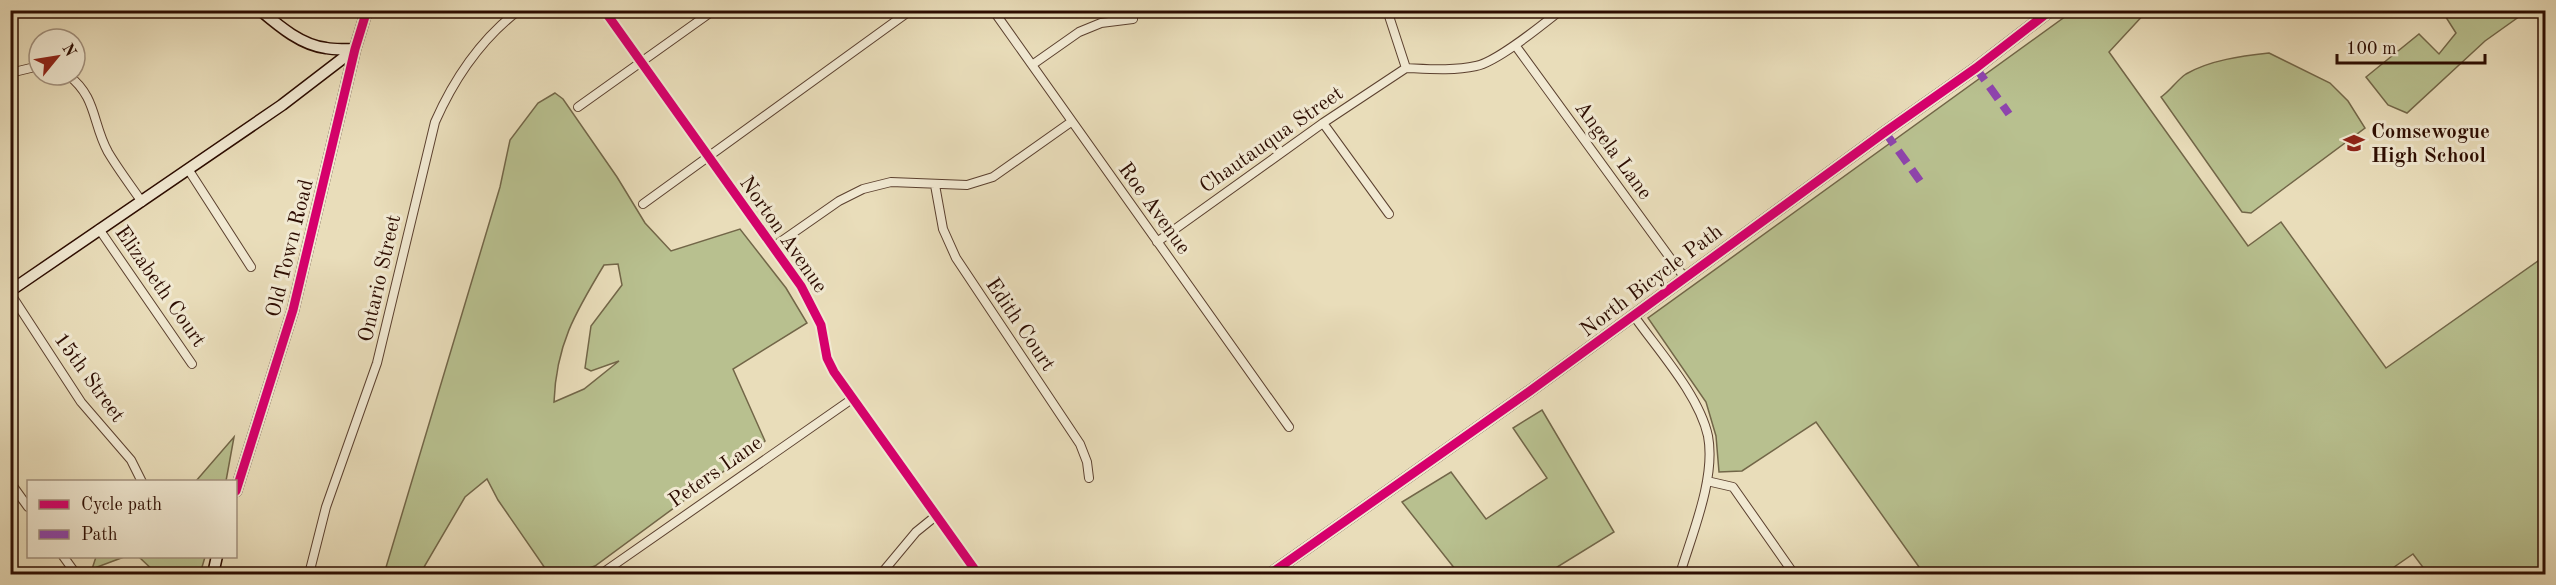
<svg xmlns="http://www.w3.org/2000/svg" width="2556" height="585" font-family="'Old Standard TT',serif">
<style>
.green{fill:#b8c08f;stroke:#726648;stroke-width:1.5;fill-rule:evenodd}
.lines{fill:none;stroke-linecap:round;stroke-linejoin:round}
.street-casing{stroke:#5b402f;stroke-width:10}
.secondary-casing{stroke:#2c0c01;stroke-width:13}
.street{stroke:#f1e9d2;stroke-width:8}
.secondary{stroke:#f1e9d2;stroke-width:10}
.quiet{stroke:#8e44ad;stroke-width:8;stroke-dasharray:15 8;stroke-linecap:butt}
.cycleway-casing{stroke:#f1e9d2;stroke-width:13}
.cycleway{stroke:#d6006c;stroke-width:9}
.labels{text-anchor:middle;stroke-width:6;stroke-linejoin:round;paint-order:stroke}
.poi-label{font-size:21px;font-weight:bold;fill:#2c0c01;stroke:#f1e9d2;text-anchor:start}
.street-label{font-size:21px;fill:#2c0c01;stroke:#f1e9d2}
</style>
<rect width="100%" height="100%" fill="#e9ddba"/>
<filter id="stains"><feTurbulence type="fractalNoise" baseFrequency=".00333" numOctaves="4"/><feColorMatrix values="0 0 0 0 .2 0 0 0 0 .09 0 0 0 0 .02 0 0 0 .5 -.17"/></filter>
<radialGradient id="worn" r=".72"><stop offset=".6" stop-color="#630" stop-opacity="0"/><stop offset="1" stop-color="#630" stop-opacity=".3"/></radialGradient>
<path class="green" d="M2073,11H2147L2109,52L2248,246L2281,222L2386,368L2545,256V574H2428L2413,554L2384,574H1924L1816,422L1742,471L1719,472L1716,436L1706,402L1648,318Z
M2442,11H2527L2485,41L2407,113L2388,105L2366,77L2419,34L2439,54L2456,33Z
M2269,53L2330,83L2348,101L2365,128L2251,213L2242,212L2161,97C2170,91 2177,80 2186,74C2210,60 2242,56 2269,53Z
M555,93L563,99L617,177L645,223L671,251L740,229L786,288L807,323L733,369L765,441L595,566L570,574H549L498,500L487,479L465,497L420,574H384L500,187L510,140L538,103ZM618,264L622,285L591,326L585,368L591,371L619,361L584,389L554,402C556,345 575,313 604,265Z
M1542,410L1614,532L1546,574H1459L1402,502L1451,472L1486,519L1547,478L1513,428Z
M234,437L226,481H196Z
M96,557V556L124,557L92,569Z
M139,557H205L200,574H157Z"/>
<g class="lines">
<defs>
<path id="street" d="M604,10L801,286L821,325L827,358L834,372L978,574
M993,10L1289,427
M1387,10L1406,68
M1515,45L1684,277
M1032,65L1079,32L1101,23L1133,19
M1406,68C1429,69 1454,71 1476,66C1497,62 1542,25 1561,10
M10,73L39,66
M68,75C97,97 92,123 108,152C118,169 131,186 142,202
M578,107L714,10
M1323,123L1389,214
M188,169L251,267
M935,185L943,229L956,258L1080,444L1087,462L1089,478
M643,204L911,10
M99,229L192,364
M1157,242L1323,123L1406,68
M773,247L839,201L863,189L891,182L967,185L993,177L1071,122
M10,293L81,402L131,460L142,482
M1634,316C1658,350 1699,395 1708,436C1716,478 1692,534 1680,574
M1707,481L1733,487L1794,574
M10,482L28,507
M63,556L76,574
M309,574L326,507L377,363L435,122C454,79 481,39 519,10
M601,574L852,399
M881,574L916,532L937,515"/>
<path id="secondary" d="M260,10C279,26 301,45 326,48C335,50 345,49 355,49
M10,291L282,105L355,49
M236,491L293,310L355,49L367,10
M213,574L217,556
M1270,574L1530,391L1885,132L1976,68L2051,10"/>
</defs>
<use href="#street" class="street-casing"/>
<use href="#secondary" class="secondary-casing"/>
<use href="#street" class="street"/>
<use href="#secondary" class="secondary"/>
<path class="quiet" d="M1976,68L2009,114
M1885,132L1920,181"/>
<defs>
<path id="cycleway" d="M604,10L801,286L821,325L827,358L834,372L978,574
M236,491L293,310L355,49L367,10
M1270,574L1530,391L1885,132L1976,68L2051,10"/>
</defs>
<use href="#cycleway" class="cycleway-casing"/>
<use href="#cycleway" class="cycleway"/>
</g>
<defs>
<symbol id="school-bare" viewBox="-9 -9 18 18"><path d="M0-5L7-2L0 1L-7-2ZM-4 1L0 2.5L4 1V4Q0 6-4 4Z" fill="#8f2418" stroke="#f1e9d2" stroke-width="2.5" paint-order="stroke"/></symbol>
</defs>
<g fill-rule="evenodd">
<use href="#school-bare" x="2339" y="128" width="30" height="30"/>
</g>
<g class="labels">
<g class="poi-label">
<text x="2371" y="138">Comsewogue<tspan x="2371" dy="24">High School</tspan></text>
</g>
<g class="street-label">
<text transform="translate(1271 139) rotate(-35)" y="7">Chautauqua Street</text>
<text transform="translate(1614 150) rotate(54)" y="7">Angela Lane</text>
<text transform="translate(1155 208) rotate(54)" y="7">Roe Avenue</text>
<text transform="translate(784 234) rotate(55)" y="7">Norton Avenue</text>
<text transform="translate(289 248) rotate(-76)" y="7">Old Town Road</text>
<text transform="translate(379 278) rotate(-77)" y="7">Ontario Street</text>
<text transform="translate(1651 280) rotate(-37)" y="7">North Bicycle Path</text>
<text transform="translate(161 286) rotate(55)" y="7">Elizabeth Court</text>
<text transform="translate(1021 324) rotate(56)" y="7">Edith Court</text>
<text transform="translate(90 377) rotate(54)" y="7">15th Street</text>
<text transform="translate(715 471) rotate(-35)" y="7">Peters Lane</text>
</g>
</g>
<rect width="2556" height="585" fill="none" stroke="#e9ddba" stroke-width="36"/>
<rect x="12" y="12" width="2532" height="561" fill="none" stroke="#2c0c01" stroke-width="3"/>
<rect x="18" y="18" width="2520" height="549" fill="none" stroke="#2c0c01" stroke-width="1.5"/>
<rect x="27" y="480" width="210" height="78" fill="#f1e9d2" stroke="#a2917e" stroke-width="1.5"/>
<rect x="39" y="500" width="30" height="9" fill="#d6006c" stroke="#a2917e" stroke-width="1.5"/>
<text x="81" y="510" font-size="18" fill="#2c0c01">Cycle path</text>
<rect x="39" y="530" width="30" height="9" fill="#8e44ad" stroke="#a2917e" stroke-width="1.5"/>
<text x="81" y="540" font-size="18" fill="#2c0c01">Path</text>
<g transform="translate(57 57) rotate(60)"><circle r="28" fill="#f1e9d2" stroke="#a2917e" stroke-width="1.5"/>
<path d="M0-4.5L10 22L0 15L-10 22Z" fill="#8f2418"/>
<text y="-9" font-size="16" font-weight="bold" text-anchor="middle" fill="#2c0c01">N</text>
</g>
<path d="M2337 54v9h148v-9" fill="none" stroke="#2c0c01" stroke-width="3"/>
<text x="2346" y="54" font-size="18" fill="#2c0c01" stroke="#f1e9d2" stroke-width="4.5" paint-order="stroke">100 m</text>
<rect width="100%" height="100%" filter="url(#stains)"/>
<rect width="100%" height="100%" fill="url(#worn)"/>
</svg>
